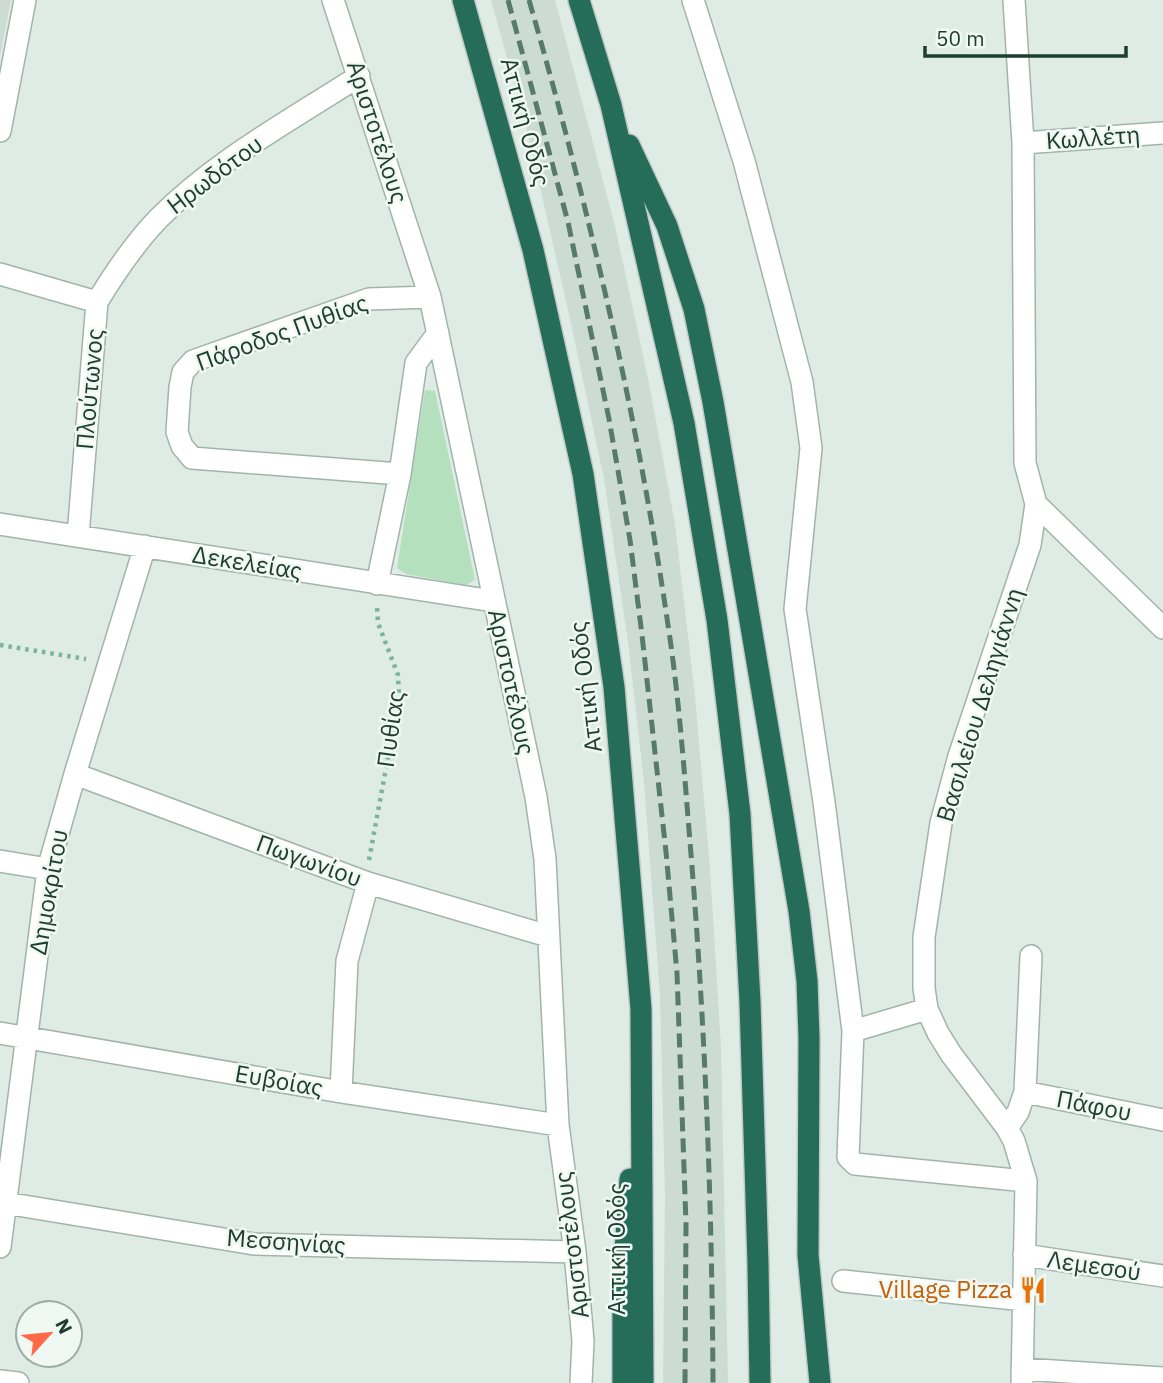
<svg xmlns="http://www.w3.org/2000/svg" width="1163" height="1383" font-family="'IBM Plex Sans',sans-serif">
<style>
.built{fill:#ccdcd3}
.green{fill:#b4e0bd}
.lines{fill:none;stroke-linecap:round;stroke-linejoin:round}
.minor-casing{stroke:#a1b4ac;stroke-width:24}
.highway-casing{stroke:#c0c9c6;stroke-width:24}
.path{stroke:#7bb39d;stroke-width:4.5;stroke-dasharray:3.5 5;stroke-linecap:butt}
.minor{stroke:#fff;stroke-width:21}
.highway{stroke:#266d59;stroke-width:21}
.rail{stroke:#58796e;stroke-width:5;stroke-dasharray:14 7;stroke-linecap:butt}
.labels{text-anchor:middle;stroke-width:5;stroke-linejoin:round;paint-order:stroke}
.street-label{font-size:24px;fill:#1e3d32;stroke:#eff8f3}
.food-label{font-size:24px;fill:#c56008;stroke:#eff8f3;text-anchor:end}
</style>
<rect width="100%" height="100%" fill="#deece5"/>
<path class="built" d="M0,0H11L0,56Z
M491,0H555L615,226L649,383L675,524L695,696L710,869L721,1048L728,1383H663L665,1196L660,997L644,782L628,642L604,479L570,319L527,130Z"/>
<path class="green" d="M425,390L435,391L475,580L466,585L406,574L397,568Z"/>
<g class="lines">
<defs>
<path id="minor" d="M333,0L430,297L536,797L545,859L558,1125L575,1252L583,1341L581,1383
M693,0L744,161L802,382L811,448L795,609L824,802L853,1031L848,1157L855,1164L1026,1181
M1014,0L1023,143L1025,463L1036,504L1030,545L959,756L941,823L924,937V988L927,1009L938,1033L951,1054L1007,1128L1014,1141L1026,1181L1022,1383
M0,131L25,0
M1023,143L1163,133
M0,274L97,302
M400,474L192,458L182,446L177,432L180,387L183,372L193,361L369,299L430,297
M1036,504L1163,628
M0,524L493,601
M78,536L97,302C114,274 135,243 158,219C215,161 291,120 359,76
M377,584L400,474L416,363L438,333
M75,774L368,883L548,936
M0,861L48,869
M853,1031L927,1009
M0,1033L341,1092L558,1125
M341,1092L347,961L368,883
M1025,1092L1163,1120
M1007,1128L1018,1112L1025,1092L1031,956
M0,1202L254,1244L575,1252
M0,1247L48,869L75,774L145,546
M1024,1255L1163,1276
M843,1281L1023,1300
M1022,1369L1163,1378
M0,1381L18,1383"/>
<path id="highway" d="M463,0L533,250L583,474L614,687L641,1009L643,1383
M579,0L611,105L684,423L717,620L740,814L750,1002L758,1264L760,1383
M629,145L667,226L694,309L713,402L799,911L807,981L809,1038L808,1255L820,1383
M623,1383V1281L630,1179"/>
</defs>
<use href="#minor" class="minor-casing"/>
<use href="#highway" class="highway-casing"/>
<path class="path" d="M0,645L86,659
M369,860L399,698L398,675L378,623L377,606"/>
<use href="#minor" class="minor"/>
<use href="#highway" class="highway"/>
<path class="rail" d="M508,0L568,222L609,419L630,540L642,635L666,852L677,973L686,1223L685,1383
M529,0C588,205 637,413 668,625C679,697 684,769 690,842C705,1022 712,1202 713,1383"/>
</g>
<defs>
<symbol id="restaurant-bare" viewBox="-9 -9 18 18"><path d="M-5-6h1v4h1v-4h1v4h1v-4h1v5L-1.5 .5V6h-2V.5L-5-1ZM5-6V6H3V1.5H1.5Q1.5-4 5-6Z" fill="#e8710a" stroke="#eff8f3" stroke-width="2.5" paint-order="stroke"/></symbol>
</defs>
<g fill-rule="evenodd">
<use href="#restaurant-bare" x="1014" y="1271" width="38" height="38"/>
</g>
<g class="labels">
<g class="street-label">
<text transform="translate(525 122) rotate(75)" y="8">Αττική Οδός</text>
<text transform="translate(377 132) rotate(72)" y="8">Αριστοτέλους</text>
<text transform="translate(1093 138) rotate(-4)" y="8">Κωλλέτη</text>
<text transform="translate(215 175) rotate(-37)" y="8">Ηρωδότου</text>
<text transform="translate(282 333) rotate(-20)" y="8">Πάροδος Πυθίας</text>
<text transform="translate(90 389) rotate(-85)" y="8">Πλούτωνος</text>
<text transform="translate(247 563) rotate(9)" y="8">Δεκελείας</text>
<text transform="translate(511 682) rotate(78)" y="8">Αριστοτέλους</text>
<text transform="translate(586 687) rotate(-97)" y="8">Αττική Οδός</text>
<text transform="translate(980 705) rotate(-73)" y="8">Βασιλείου Δεληγιάννη</text>
<text transform="translate(391 729) rotate(-82)" y="8">Πυθίας</text>
<text transform="translate(309 861) rotate(20)" y="8">Πωγωνίου</text>
<text transform="translate(49 892) rotate(-80)" y="8">Δημοκρίτου</text>
<text transform="translate(279 1081) rotate(10)" y="8">Ευβοίας</text>
<text transform="translate(1094 1106) rotate(11)" y="8">Πάφου</text>
<text transform="translate(286 1242) rotate(4)" y="8">Μεσσηνίας</text>
<text transform="translate(572 1245) rotate(-97)" y="8">Αριστοτέλους</text>
<text transform="translate(617 1249) rotate(-90)" y="8">Αττική Οδός</text>
<text transform="translate(1094 1266) rotate(8)" y="8">Λεμεσού</text>
</g>
<g class="food-label">
<text x="1012" y="1298">Village Pizza</text>
</g>
</g>
<g transform="translate(49 1334) rotate(63)"><circle r="33" fill="#eff8f3" stroke="#9bada6" stroke-width="2"/>
<path d="M0-5L12 26L0 18L-12 26Z" fill="#ff6849"/>
<text y="-10" font-size="19" font-weight="bold" text-anchor="middle" fill="#1e3d32">N</text>
</g>
<path d="M925 46v10h201v-10" fill="none" stroke="#1e3d32" stroke-width="3.5"/>
<text x="936" y="46" font-size="21" fill="#1e3d32" stroke="#eff8f3" stroke-width="5" paint-order="stroke">50 m</text>
</svg>
